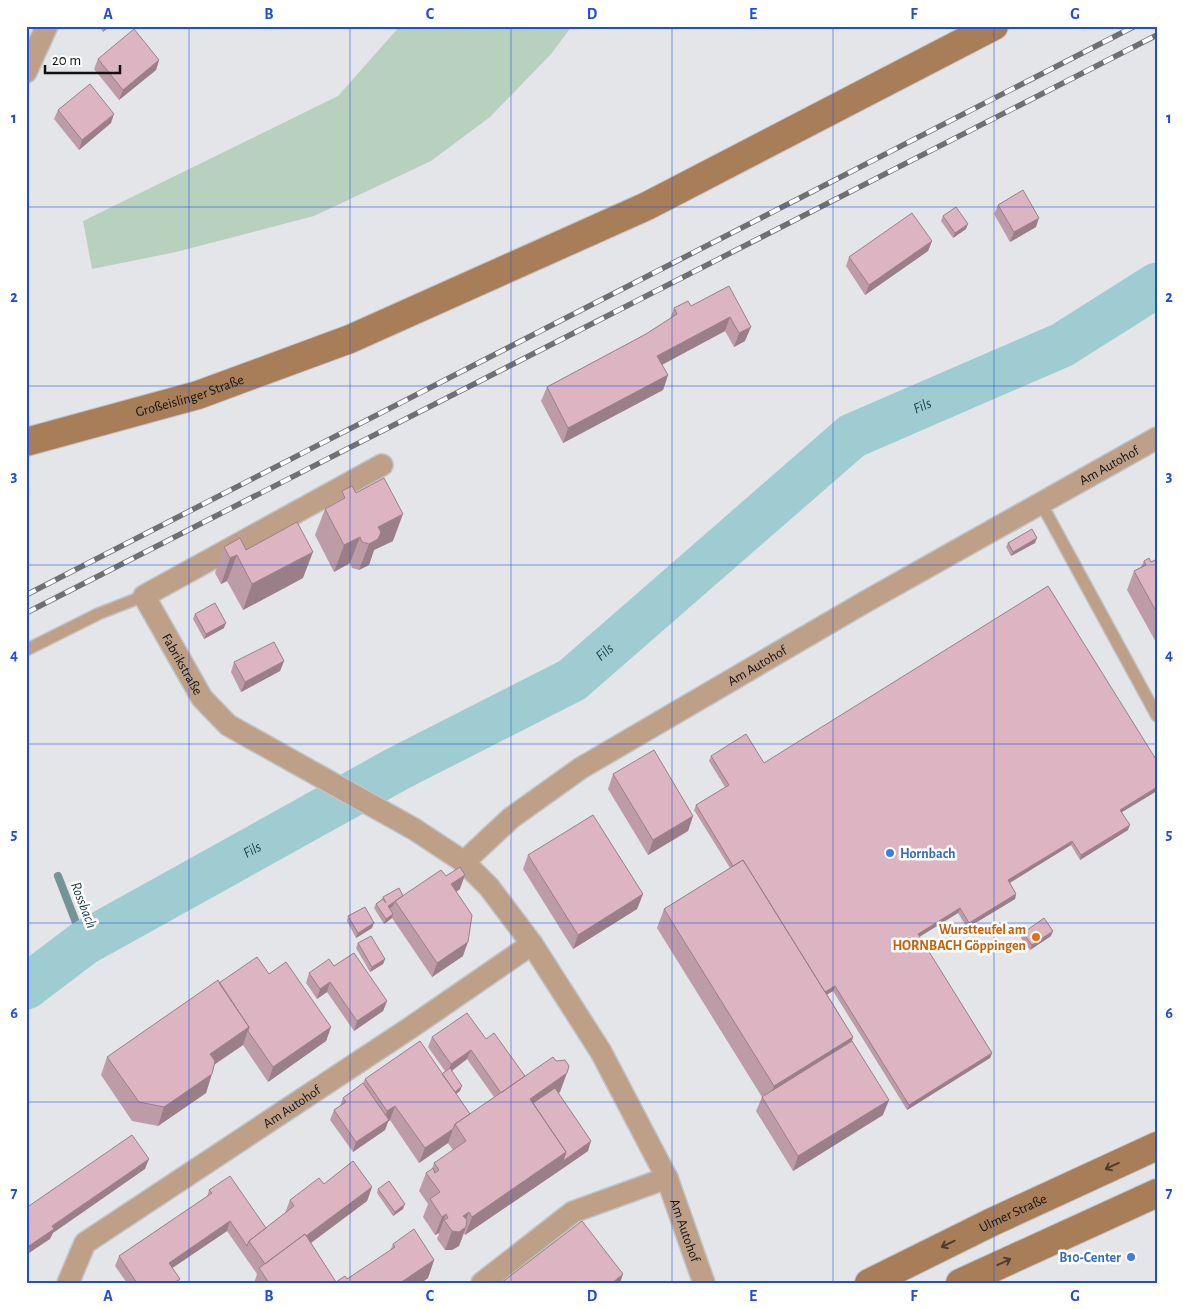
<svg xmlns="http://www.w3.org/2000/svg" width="1183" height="1309" font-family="'Alegreya Sans',sans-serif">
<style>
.green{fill:#b8d0be}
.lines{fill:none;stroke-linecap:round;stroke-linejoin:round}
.stream{stroke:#749497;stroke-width:8}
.river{stroke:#9eccd0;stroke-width:45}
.service-casing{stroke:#c2c3c7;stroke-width:14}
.minor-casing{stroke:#c2c3c7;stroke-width:24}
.secondary-casing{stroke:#c2c3c7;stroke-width:30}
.service{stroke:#bea088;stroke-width:11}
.minor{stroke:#bea088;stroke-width:21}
.secondary{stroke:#a87e59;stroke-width:28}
.rail-casing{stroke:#6f7072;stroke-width:5.5}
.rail{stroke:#fff;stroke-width:4;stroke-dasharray:11;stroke-linecap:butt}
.wall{fill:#be9ca7;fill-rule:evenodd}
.shaded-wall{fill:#9b7f88}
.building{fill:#ddb5c2;stroke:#9b7f88}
.oneway{stroke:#4e3d2f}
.grid{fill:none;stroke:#1d4ed8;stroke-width:1;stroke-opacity:0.55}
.shop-dot{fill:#3f7fe0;stroke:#fff;stroke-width:2}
.food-dot{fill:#e8710a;stroke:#fff;stroke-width:2}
.labels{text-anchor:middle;stroke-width:5;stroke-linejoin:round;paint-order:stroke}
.street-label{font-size:14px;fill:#121213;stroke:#fff}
.shop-label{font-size:14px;font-weight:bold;fill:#366cbe;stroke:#fff;text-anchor:start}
.food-label{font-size:14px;font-weight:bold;fill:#c56008;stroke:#fff;text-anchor:end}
.water-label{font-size:15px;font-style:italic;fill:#194447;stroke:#fff}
.neatline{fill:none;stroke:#1d4ed8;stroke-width:2}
.grid-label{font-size:16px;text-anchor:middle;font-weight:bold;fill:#1d4ed8}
</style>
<rect width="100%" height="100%" fill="#e4e5e9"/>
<path class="green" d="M400,26H572L551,54L490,117L431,161L314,216L176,252L92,269L83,221L338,96Z"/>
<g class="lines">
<path class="stream" d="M58,876L84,943"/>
<path class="river" id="s1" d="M26,987L84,943L397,769L572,680L852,436L1062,345L1157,285"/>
<defs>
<path id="service" d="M1041,503L1157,716
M26,650L98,614L144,596"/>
<g id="minor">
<path d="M26,72L47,26"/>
<path id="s2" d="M382,465L144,596L202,698L228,725L414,829L464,862L489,887L532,944L601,1052L667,1178L704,1283"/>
<path id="s3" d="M464,862L511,818L581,768L865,602L1157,438"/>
<path id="s4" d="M68,1283L85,1243L410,1028L532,944"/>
<path d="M482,1283L573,1212L667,1178"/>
</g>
<g id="secondary">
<path id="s5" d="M26,442L198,395L350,339L647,206L994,26"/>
<path id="s6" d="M869,1283L992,1222L1157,1146"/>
<path d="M960,1283L1157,1193"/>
</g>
</defs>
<use href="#service" class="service-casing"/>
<use href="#minor" class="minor-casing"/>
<use href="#secondary" class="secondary-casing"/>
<use href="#service" class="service"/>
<use href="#minor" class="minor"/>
<use href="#secondary" class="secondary"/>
<defs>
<path id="rail" d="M26,595L1135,26
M26,613L1157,35"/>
</defs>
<use href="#rail" class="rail-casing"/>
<use href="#rail" class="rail"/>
</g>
<path class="wall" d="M99,26H110L103,32Z
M98,59L159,60L156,70L119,100L94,69Z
M58,110L111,123L79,150L54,119Z
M998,205L1036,227L1010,242L994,214Z
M943,216L966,229L953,238L941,221Z
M932,241L928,251L865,295L846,266L849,257Z
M729,286L745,341L734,347L725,331L662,365L668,375L663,390L563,443L541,401L547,387L646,334L670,319L674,308L691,306Z
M342,491L356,493L393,541L374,550L369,565L359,570L352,568L350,563L334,572L315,535L325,509L338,502Z
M1008,543H1035L1011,556L1006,547Z
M224,547L246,550L303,578L243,610L227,581L221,584L215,573Z
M1157,559V644L1127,590L1134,571L1141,567L1144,561L1151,562Z
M195,614L224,628L204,639L193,619Z
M284,661L280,671L241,692L231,672L234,662Z
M711,756L1122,812L1128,830L1080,860L1071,845L1010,883L1016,894L1015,899L967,928L958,913L919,937L992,1053L990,1058L907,1110L833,991L827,994L853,1037L852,1041L883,1115L793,1171L756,1111L762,1097L657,928L664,909L730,868L694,810L696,805L725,787L709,761Z
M613,774L693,816L688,831L648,855L608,789Z
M528,855L643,894L637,909L573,949L523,869Z
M446,876L460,889L456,892L463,956L432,977L392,918L384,924L374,908L376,904L382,899L383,897L403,896Z
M348,916L372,928L356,938L347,921Z
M1023,933L1051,936L1030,950L1021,938Z
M358,943L385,959L383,964L370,972L356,948Z
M334,966L387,1001L383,1011L354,1031L327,992L317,999L306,983L309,973Z
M269,974L331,1027L326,1041L268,1082L243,1045L214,1065L206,1093L158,1126L132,1121L101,1075L107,1057L219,983Z
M432,1037L486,1039L525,1076L560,1092L558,1093L588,1151L465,1235L464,1233L459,1246L452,1250H445L437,1239L439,1234V1233L435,1235L423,1217L428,1204L419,1191L426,1173L432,1169L434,1163L453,1150L448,1143L419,1163L390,1120L388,1122L385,1130L353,1152L330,1120L334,1110L340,1106L343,1098L363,1083L365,1079L442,1074L445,1071L428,1047ZM467,1059L494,1097L470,1114L456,1094L460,1091L452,1071Z
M324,1184L372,1187L367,1201L311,1243L336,1282L347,1279L390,1251L393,1244L434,1260L428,1278L421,1283H254L257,1274L227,1231L172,1268L180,1279L178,1283H127L115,1266L119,1256L207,1197L209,1190L266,1228L285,1213L290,1200Z
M378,1189L403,1209L393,1216L377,1193Z"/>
<path class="shaded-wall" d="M106,26H110L103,32L105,27Z
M159,60L156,70L119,100L123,90Z
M114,114L111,123L79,150L82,140Z
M1039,218L1036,227L1010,242L1014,232Z
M968,224L966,229L953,238L955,233Z
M932,241L928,251L865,295L869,285Z
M730,317L725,331L652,370L657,356Z
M751,327L745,341L734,347L739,333Z
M668,375L663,390L563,443L568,428Z
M403,514L393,541L374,550L369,565L359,570L369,544L378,527Z
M360,537L350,563L334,572L344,545Z
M1037,538L1035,543L1011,556L1013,552Z
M313,552L303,578L243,610L252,584Z
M237,555L227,581L221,584L230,558Z
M226,623L224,628L204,639L206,634Z
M284,661L280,671L241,692L245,682Z
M1157,787V791L1119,814L1120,810Z
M693,816L688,831L648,855L653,840Z
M1130,825L1128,830L1080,860L1081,855Z
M1072,841L1071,845L1006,885L1008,880Z
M465,875L460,889L446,899L451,884Z
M643,894L637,909L573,949L578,935Z
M1016,894L1015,899L967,928L969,923Z
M404,896L395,901L393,906L386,911L388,906Z
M960,908L958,913L916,939L918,934Z
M393,914L392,918L384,924L386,919Z
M374,923L372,928L356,938L358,933Z
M1053,931L1051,936L1030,950L1032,945Z
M468,942L463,956L432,977L437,963Z
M385,959L383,964L370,972L372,967Z
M330,982L327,992L317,999L320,989Z
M835,986L833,991L814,1003L815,998Z
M387,1001L383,1011L354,1031L357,1021Z
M249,1027L243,1045L203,1072L210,1054Z
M331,1027L326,1041L268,1082L273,1067Z
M853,1037L847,1055L767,1105L774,1086Z
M471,1050L467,1059L447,1074L451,1064Z
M992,1053L990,1058L907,1110L909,1105Z
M567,1073L560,1092L530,1113V1099Z
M212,1074L206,1093L158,1126L164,1107Z
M462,1086L460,1091L446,1101L448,1096Z
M889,1100L883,1115L793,1171L798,1156Z
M395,1106L390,1120L388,1122L385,1130L353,1152L356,1142L383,1124L387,1111Z
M453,1129L448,1143L419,1163L425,1148Z
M591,1141L588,1151L559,1171L563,1161Z
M566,1152L559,1171L465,1235L472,1217Z
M149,1159L145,1169L53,1233L50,1239L26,1255V1248L52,1226Z
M372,1187L367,1201L265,1277L266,1266Z
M405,1204L403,1209L393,1216L395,1212Z
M469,1212L462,1230L466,1227L459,1246L452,1250H445L452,1231L463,1216Z
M446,1214L439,1233L435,1235L442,1217Z
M230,1221L227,1231L165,1273L169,1263Z
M434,1260L428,1278L421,1283H400Z
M623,1274L620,1283H612Z"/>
<path class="building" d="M134,29L159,60L123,90L98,59Z
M90,84L114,114L82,140L58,110Z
M1023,190L1039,218L1014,232L998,205Z
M956,207L968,224L955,233L943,216Z
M912,213L932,241L869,285L849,257Z
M729,286L751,327L739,333L730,317L657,356L668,375L568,428L547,387L646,334L677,314L674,308L688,301L691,306Z
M384,478L403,514L378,527L381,532L378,539L369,544L362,542L360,537L344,545L325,509L345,498L342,491L352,486L356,493Z
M297,522L313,552L252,584L237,555L230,558L224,547L240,538L246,550Z
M1032,529L1037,538L1013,552L1008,543Z
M1149,558L1151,562L1157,559V613L1134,571L1146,565L1144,561Z
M1048,586L1157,761V787L1120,810L1130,825L1081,855L1072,841L1008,880L1016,894L969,923L960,908L918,934L992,1053L909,1105L835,986L825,992L743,860L733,866L696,805L729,785L711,756L746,734L764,763Z
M215,603L226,623L206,634L195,614Z
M274,642L284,661L245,682L234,662Z
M654,750L693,816L653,840L613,774Z
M593,815L643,894L578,935L528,855Z
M743,860L853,1037L774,1086L664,909Z
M460,867L465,875L451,884L472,915L468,942L437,963L395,901L441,870L446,876Z
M399,888L403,896L388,906L393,914L386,919L376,904L383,899L386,903L383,897Z
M365,907L374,923L358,933L348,916Z
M1044,918L1053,931L1032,945L1023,933Z
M371,936L385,959L372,967L358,943Z
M354,953L387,1001L357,1021L330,982L320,989L309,973L329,959L334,966Z
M257,957L269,974L286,962L331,1027L273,1067L248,1031L249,1027L219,983Z
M218,980L249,1027L210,1054L215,1061L212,1074L164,1107L139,1102L107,1057Z
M467,1013L486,1039L494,1033L525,1076L501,1093L471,1050L451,1064L432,1037Z
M420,1041L470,1114L455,1124L453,1129L425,1148L395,1106L387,1111L365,1079Z
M852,1041L889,1100L798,1156L762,1097Z
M553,1057L556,1061L565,1060L569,1066L567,1073L530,1099L566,1152L472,1217L469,1212L463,1216L467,1220L466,1227L459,1232L452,1231L444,1220L448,1218L446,1214L442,1217L430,1199L440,1192L426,1173L433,1168L435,1173L439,1170L434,1163L466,1141L455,1124Z
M450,1068L462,1086L455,1092L442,1074Z
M363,1083L389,1120L356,1142L334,1110L346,1102L343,1098Z
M555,1088L591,1141L563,1161L566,1152L533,1103Z
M132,1135L149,1159L52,1226L54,1229L26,1248V1208Z
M353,1161L372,1187L306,1236L305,1234L265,1264L249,1241L294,1206L290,1200L319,1178L324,1184Z
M230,1176L266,1228L249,1241L247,1246L230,1221L169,1263L180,1279L174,1283H137L119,1256L212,1193L209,1190Z
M389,1181L405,1204L395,1212L378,1189Z
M582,1221L623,1274L612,1283H501Z
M414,1229L434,1260L400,1283H269L259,1268L305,1234L336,1282L345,1276L347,1279L395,1247L393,1244Z"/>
<defs><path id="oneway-shaft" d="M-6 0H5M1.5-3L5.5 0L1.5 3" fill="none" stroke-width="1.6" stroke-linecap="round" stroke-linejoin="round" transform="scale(1.25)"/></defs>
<g class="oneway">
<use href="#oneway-shaft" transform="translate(1112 1166) rotate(155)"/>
<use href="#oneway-shaft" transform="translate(948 1244) rotate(154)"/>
<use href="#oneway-shaft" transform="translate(1004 1262) rotate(-25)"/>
</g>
<path class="grid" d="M189,26V1283M350,26V1283M511,26V1283M672,26V1283M833,26V1283M994,26V1283M26,207H1157M26,386H1157M26,565H1157M26,744H1157M26,923H1157M26,1102H1157"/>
<g class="shop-dot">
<circle cx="890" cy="853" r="5"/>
<circle cx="1131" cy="1257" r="5"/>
</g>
<circle class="food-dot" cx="1036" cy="937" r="5"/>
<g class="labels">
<g class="street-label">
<text dy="5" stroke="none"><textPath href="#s5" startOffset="170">Großeislinger Straße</textPath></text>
<text dy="5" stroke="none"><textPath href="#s3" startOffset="759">Am Autohof</textPath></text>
<text dy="5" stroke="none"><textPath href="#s2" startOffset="350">Fabrikstraße</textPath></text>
<text dy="5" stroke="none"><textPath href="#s3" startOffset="354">Am Autohof</textPath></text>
<text dy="5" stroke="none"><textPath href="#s4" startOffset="291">Am Autohof</textPath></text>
<text dy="5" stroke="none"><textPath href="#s6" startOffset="160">Ulmer Straße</textPath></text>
<text dy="5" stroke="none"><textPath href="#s2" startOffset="1132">Am Autohof</textPath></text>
</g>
<g class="shop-label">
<text x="900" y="858">Hornbach</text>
<text x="1121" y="1262" text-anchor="end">B10-Center</text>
</g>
<g class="food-label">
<text x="1026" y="934">Wurstteufel am<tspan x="1026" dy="16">HORNBACH Göppingen</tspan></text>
</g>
<g class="water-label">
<text dy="5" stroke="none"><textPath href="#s1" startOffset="1075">Fils</textPath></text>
<text dy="5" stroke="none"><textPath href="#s1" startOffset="670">Fils</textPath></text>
<text dy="5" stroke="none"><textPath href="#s1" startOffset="265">Fils</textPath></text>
<text transform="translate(84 905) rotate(69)" y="5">Rossbach</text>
</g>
</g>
<rect width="1183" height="1309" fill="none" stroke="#ffffff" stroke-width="55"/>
<path d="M45 65v8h75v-8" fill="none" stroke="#121213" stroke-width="2.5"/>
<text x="52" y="65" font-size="15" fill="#121213" stroke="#ffffff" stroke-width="4" paint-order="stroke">20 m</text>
<rect x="28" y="28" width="1128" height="1254" class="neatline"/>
<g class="grid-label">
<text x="108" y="19">A</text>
<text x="269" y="19">B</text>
<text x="430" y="19">C</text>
<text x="592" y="19">D</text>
<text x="753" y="19">E</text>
<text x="914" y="19">F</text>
<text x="1075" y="19">G</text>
<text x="14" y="123">1</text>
<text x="1169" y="123">1</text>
<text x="14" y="302">2</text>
<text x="1169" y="302">2</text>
<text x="14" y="481">3</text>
<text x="1169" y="481">3</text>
<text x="14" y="660">4</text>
<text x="1169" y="660">4</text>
<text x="14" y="839">5</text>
<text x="1169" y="839">5</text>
<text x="14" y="1018">6</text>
<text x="1169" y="1018">6</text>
<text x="14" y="1198">7</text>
<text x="1169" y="1198">7</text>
<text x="108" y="1301">A</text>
<text x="269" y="1301">B</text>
<text x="430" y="1301">C</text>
<text x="592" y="1301">D</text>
<text x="753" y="1301">E</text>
<text x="914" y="1301">F</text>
<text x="1075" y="1301">G</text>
</g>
</svg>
